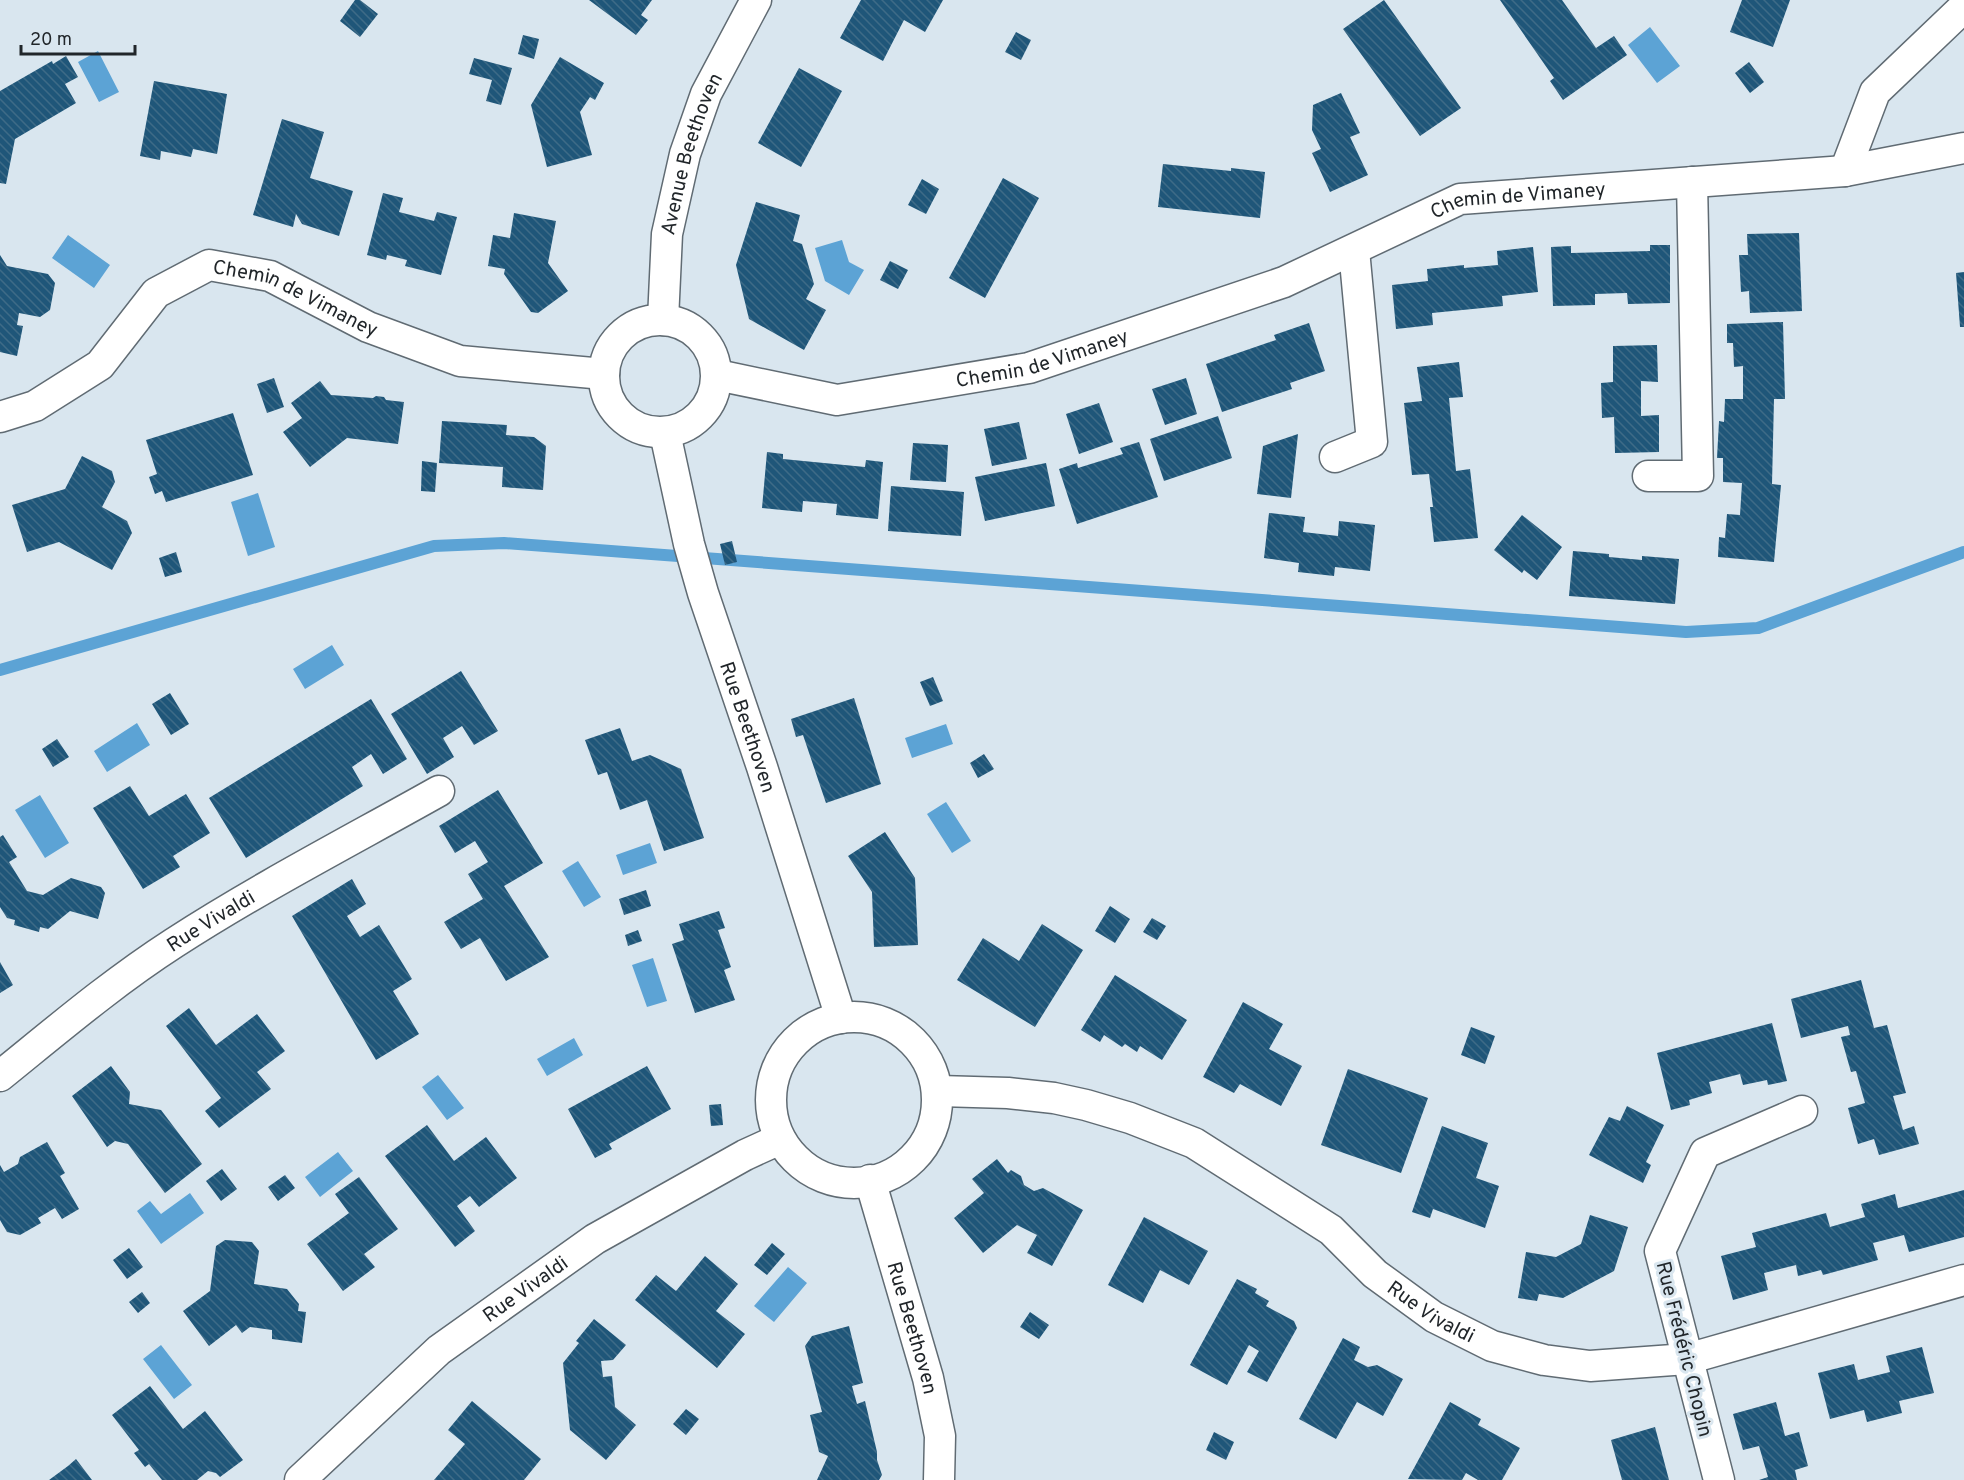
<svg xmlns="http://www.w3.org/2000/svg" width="1964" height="1480" font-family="Overpass,sans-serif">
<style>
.water{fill:#5ca3d5}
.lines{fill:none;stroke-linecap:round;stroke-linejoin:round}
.stream{stroke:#5ca3d5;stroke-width:12}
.building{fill:url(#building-back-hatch)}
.street-casing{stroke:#606b73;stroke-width:33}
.street{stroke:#fff;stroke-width:30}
.labels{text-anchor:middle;stroke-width:6;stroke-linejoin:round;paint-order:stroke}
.street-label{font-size:20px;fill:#21262a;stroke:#d9e6ef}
</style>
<defs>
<pattern id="building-back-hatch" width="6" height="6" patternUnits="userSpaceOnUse" patternTransform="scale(1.5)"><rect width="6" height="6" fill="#1f5679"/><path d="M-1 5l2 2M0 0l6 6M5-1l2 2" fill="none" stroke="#3e6b87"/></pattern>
</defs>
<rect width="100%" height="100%" fill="#d9e6ef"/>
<path class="water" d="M1650,27L1680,66L1657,83L1628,45Z
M98,51L119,92L99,102L78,62Z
M68,235L110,265L94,288L52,258Z
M842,240L849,262L864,270L849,295L825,281L815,248Z
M258,493L275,547L248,556L231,502Z
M332,645L344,665L305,689L293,669Z
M137,723L150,745L107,772L94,751Z
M946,724L953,744L912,758L905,738Z
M40,795L69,843L45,858L15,810Z
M946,802L971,841L952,853L927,814Z
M650,843L657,863L623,875L616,855Z
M578,861L601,897L584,907L562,871Z
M653,958L667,1001L647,1007L632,965Z
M574,1038L583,1055L547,1076L537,1059Z
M438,1075L464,1108L447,1120L422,1087Z
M338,1152L353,1171L320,1197L305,1177Z
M190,1193L204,1213L161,1244L137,1211L150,1201L161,1214Z
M788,1267L807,1283L774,1322L754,1306Z
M161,1345L192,1385L174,1399L143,1359Z"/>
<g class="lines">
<path class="stream" d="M0,670L434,546L504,543L1686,632L1758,628L1964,552"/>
</g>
<path class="building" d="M355,0H360L378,14L360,37L340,21Z
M589,0H652L641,15L648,20L636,35Z
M861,0H943L925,32L904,20L883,61L840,38Z
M1384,0L1461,108L1420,136L1343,29Z
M1500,0H1562L1596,48L1614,36L1627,55L1563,100L1550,81L1554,78Z
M1742,0H1790L1773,47L1730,32Z
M1016,32L1031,40L1021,60L1005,52Z
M523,35L539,39L534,59L518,54Z
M66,56L78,77L65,84L76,103L15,139L6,184L0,183V91L52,61L53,64Z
M560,57L604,83L595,100L590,97L580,112L592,155L547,167L531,105Z
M474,58L512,68L501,105L486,101L492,80L469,74Z
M1749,62L1764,82L1750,93L1735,73Z
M799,68L842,91L801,167L758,143Z
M154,81L227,94L217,154L193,149L191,157L161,151L160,160L140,156Z
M1341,93L1360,133L1350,137L1368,175L1330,192L1312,153L1321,149L1312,130L1313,105Z
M282,119L324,132L310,178L353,191L339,236L302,224L296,214L293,227L253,215Z
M1163,164L1231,171V168L1265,172L1260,218L1158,207Z
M1003,178L1039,198L985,298L949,278Z
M922,179L939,189L926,214L908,205Z
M383,193L403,198L399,212L434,221L437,212L457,217L441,275L405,266L407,260L387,255L386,260L367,255Z
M756,202L800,215L793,241L802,244L814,284L806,299L826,310L804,350L749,319L736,265Z
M514,213L556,221L548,263L568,291L538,313L531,312L504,274L505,269L488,266L493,235L510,238Z
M1799,233L1802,311L1750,313L1749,291L1741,292L1739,255H1748L1747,234Z
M1650,245H1670V303L1628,304L1627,293L1595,294V305L1553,306L1551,247L1571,246V253L1650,251Z
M1533,247L1538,292L1502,296L1503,306L1432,313L1433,325L1396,329L1392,285L1428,281L1427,269L1464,265V268L1498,265L1497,251Z
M0,255L7,266L48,274L55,283L50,310L40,317L19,313L17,325L23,326L17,356L0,352Z
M890,261L908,270L898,289L880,280Z
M1964,272V327H1960L1956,273Z
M1783,322L1785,399H1774L1772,484L1781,485L1774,562L1718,557L1719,537L1725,538L1727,514L1740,515L1742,483L1723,482V458H1717L1719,421L1724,422L1725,399H1743V366L1734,367L1733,343H1727V324Z
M1309,323L1325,371L1290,383L1292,389L1222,412L1206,364L1276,340L1274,335Z
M1657,345L1658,382L1641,381V416L1659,415V452L1615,453L1614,417L1602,418L1601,383L1613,382V346Z
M1459,362L1463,397L1449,398L1456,471L1470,469L1478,538L1434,542L1430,507H1433L1429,474L1412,475L1404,403L1422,401L1417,367Z
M274,378L284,407L267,413L257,384Z
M1186,378L1197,414L1165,425L1152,389Z
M320,381L331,395L373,398L376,396L384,397L386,400L404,402L398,444L347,438L310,467L283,432L302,418L291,403Z
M1099,403L1113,442L1079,454L1066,414Z
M233,413L253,475L166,502L162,491L155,494L149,477L157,474L146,440Z
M1218,416L1232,458L1164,481L1150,439Z
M442,421L507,425L506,435L534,437L546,446L543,490L502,487L503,467L439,463Z
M1019,422L1027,459L992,466L984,429Z
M1298,434L1291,498L1257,494L1263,446Z
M1139,442L1158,497L1077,524L1059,469L1077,463L1078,468L1123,454L1120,448Z
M913,443L948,445L946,482L910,480Z
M767,452L783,454V459L865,467L866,460L883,462L878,519L836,515L837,504L803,501L802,512L762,508Z
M82,456L112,471L115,482L102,507L127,521L132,533L112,570L59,542L27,552L12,505L65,489Z
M422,461L437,463L435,492L421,491Z
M1046,463L1055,506L985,521L975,477Z
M891,486L964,492L961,536L888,531Z
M1269,513L1305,517L1303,532L1338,536L1339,521L1375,525L1370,571L1335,567L1334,576L1298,572L1299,563L1264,558Z
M1522,515L1562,547L1537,580L1524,570L1522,573L1494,550Z
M732,541L737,562L725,565L720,544Z
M1573,551L1609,554V557L1642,560V556L1679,559L1675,604L1569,596Z
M176,552L182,572L165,577L159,558Z
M461,671L498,731L474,745L462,726L443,738L454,757L427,774L391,714Z
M933,677L943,701L930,706L920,682Z
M170,693L189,724L171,735L152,704Z
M854,698L881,784L826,803L803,735L796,737L791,719Z
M371,699L407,759L383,774L371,754L352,767L363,786L246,858L209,798Z
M620,728L632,761L650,755L681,769L704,838L664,851L647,800L620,810L607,772L598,775L585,740Z
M57,739L69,757L53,767L42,749Z
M984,754L994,769L978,778L970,763Z
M130,786L149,816L186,794L210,833L173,856L180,867L143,889L93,808Z
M498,790L543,863L504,886L549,957L506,981L480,938L461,949L444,922L483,899L468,874L488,862L475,841L455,853L439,826Z
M885,832L915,878L918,945L874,947L872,892L848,856Z
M3,835L17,857L9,862L27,891L43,895L71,878L101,887L105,893L98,919L70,911L48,929L40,927L39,932L14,925L15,920L7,918L0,907V837Z
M352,879L366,904L347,916L360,937L379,925L412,979L393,991L419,1034L376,1060L292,916Z
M646,890L651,906L624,915L619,899Z
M1110,906L1130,919L1115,943L1095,931Z
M719,911L725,928L718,930L731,967L724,970L735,1000L695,1013L672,944L684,940L679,924Z
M1152,918L1166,926L1157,940L1143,932Z
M1042,924L1083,950L1035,1027L957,980L983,938L1019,961Z
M638,930L642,941L628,946L625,935Z
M0,962L13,985L0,993Z
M1115,975L1187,1020L1162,1060L1140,1046L1137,1052L1125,1044L1122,1047L1104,1035L1100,1042L1081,1030Z
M1861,980L1874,1028L1887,1025L1906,1093L1893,1096L1903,1130L1914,1126L1919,1144L1879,1155L1874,1139L1858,1144L1848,1108L1865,1103L1856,1071L1851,1072L1841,1037L1850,1035L1848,1026L1801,1038L1791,999Z
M1243,1002L1283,1024L1269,1049L1302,1066L1281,1106L1240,1084L1234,1093L1203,1077Z
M189,1008L216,1045L257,1014L285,1051L257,1072L271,1089L219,1128L205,1111L221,1098L166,1026Z
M1772,1023L1787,1081L1768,1085L1767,1080L1743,1085L1740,1074L1709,1082L1712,1093L1689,1100L1690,1105L1671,1110L1657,1053Z
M1471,1027L1495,1036L1485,1064L1461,1055Z
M111,1066L130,1092L129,1104L161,1110L202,1164L165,1193L128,1144L115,1141L107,1147L72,1096Z
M647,1066L671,1109L609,1144L612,1149L595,1158L568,1109Z
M1348,1069L1428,1098L1401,1173L1321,1145Z
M721,1104L723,1125L711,1126L709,1105Z
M1627,1106L1664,1125L1646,1162L1651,1165L1643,1183L1589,1155L1609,1117L1620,1121Z
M427,1125L454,1161L486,1137L517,1178L479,1207L470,1196L457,1206L475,1231L455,1247L385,1156Z
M1442,1126L1488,1143L1476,1178L1499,1186L1485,1228L1433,1209L1430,1218L1412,1212Z
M47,1142L65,1173L60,1176L79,1209L62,1219L55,1208L38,1218L41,1223L20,1235L7,1232L0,1220V1165L4,1172L18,1164L20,1157Z
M997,1159L1008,1173L1011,1170L1021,1176L1024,1185L1034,1191L1043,1188L1083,1210L1052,1266L1027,1253L1037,1235L1017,1225L983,1253L954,1218L984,1193L972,1179Z
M222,1169L237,1189L221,1201L206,1181Z
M285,1175L295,1188L278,1201L268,1187Z
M359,1177L398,1229L364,1254L375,1267L343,1291L307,1244L349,1213L335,1194Z
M1964,1190V1237L1909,1252L1904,1235L1873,1243L1878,1260L1823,1275L1821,1270L1798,1276L1796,1265L1764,1273L1768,1290L1733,1300L1721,1256L1756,1247L1752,1233L1826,1213L1830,1227L1865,1217L1861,1204L1895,1194L1898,1208Z
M1590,1215L1628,1227L1614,1271L1563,1298L1539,1294L1537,1301L1518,1298L1526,1252L1556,1257L1581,1244Z
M1144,1217L1208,1251L1189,1285L1160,1270L1143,1303L1108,1285Z
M225,1240L252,1242L259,1251L254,1284L287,1289L299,1304L298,1311L306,1312L302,1343L272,1339V1330L250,1327L242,1333L236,1325L209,1346L183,1311L210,1291L216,1246Z
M772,1243L785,1254L767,1275L754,1265Z
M129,1248L143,1267L127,1279L113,1260Z
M705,1256L738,1284L716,1311L745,1334L717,1368L635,1300L656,1275L676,1291Z
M1237,1279L1257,1289L1255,1293L1269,1301L1266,1306L1294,1321L1297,1328L1267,1382L1247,1372L1259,1351L1249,1345L1227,1385L1190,1365Z
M142,1292L150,1303L138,1313L129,1302Z
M1030,1312L1049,1325L1039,1339L1020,1327Z
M594,1319L626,1345L613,1360L601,1361L603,1377L612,1376L615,1407L636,1425L606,1460L570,1430L563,1363L579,1343L576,1341Z
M849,1326L863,1383L852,1386L857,1404L865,1401L877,1452V1460L882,1475L879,1480H817L828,1456L819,1452L810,1415L822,1412L805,1346L812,1336Z
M1343,1338L1360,1347L1354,1360L1368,1367L1377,1365L1403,1379L1383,1416L1357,1402L1336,1439L1299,1419Z
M1922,1347L1934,1393L1899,1401L1902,1413L1867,1422L1864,1410L1830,1419L1818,1373L1854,1364L1858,1380L1890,1372L1886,1356Z
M150,1386L183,1429L205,1411L243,1460L220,1477L216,1473L208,1471L197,1480H162L149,1464L145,1467L134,1453L139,1450L112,1415Z
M472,1401L541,1459L524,1480H434L465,1444L448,1430Z
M1450,1402L1481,1419L1478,1425L1520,1448L1502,1480H1478L1466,1473L1462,1480L1408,1479Z
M1776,1402L1785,1436L1799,1432L1808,1466L1795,1470L1797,1480H1759L1768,1477L1759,1446L1743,1450L1733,1414Z
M686,1409L699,1419L686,1435L673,1424Z
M1655,1427L1669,1480H1622L1611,1440Z
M1214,1432L1234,1442L1226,1460L1206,1450Z
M76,1459L92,1480H49L68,1466Z"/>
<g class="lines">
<defs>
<g id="street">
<path d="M1845,171L1875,92L1964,7"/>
<circle cx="660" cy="376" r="56"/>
<path id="s1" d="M663,320L667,234L685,154L706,94L756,0"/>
<path id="s2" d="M717,375L837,400L1029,368L1284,282L1460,199L1845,171L1964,148"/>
<path id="s3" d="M0,417L35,406L100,365L156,293L209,265L270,276L368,327L460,361L604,374"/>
<path id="s4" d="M665,433L689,544L703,593L762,767L841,1018"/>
<path d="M1335,457L1372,442L1354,250"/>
<path d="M1648,476H1698L1692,182"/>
<circle cx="854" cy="1100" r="83"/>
<path id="s5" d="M0,1076C57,1030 112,983 174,943C259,888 350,841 439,791"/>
<path id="s6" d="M939,1091L1008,1093L1054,1098L1086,1105L1130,1118L1194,1143L1331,1230L1375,1274L1434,1317L1492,1346L1544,1360L1590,1366L1687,1359L1964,1280"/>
<path id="s7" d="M870,1180L928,1378L940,1436L939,1480"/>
<path id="s8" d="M300,1480L439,1350L595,1239L745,1155L780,1139"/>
<path d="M1719,1480L1660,1251L1705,1153L1802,1111"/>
</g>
</defs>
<use href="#street" class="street-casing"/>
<use href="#street" class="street"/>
</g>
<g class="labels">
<g class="street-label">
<text dy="7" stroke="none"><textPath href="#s1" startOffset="170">Avenue Beethoven</textPath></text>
<text dy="7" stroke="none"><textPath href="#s2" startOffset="838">Chemin de Vimaney</textPath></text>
<text dy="7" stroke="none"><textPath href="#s3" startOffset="358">Chemin de Vimaney</textPath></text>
<text dy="7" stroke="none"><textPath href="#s2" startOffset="332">Chemin de Vimaney</textPath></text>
<text dy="7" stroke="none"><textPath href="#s4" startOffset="306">Rue Beethoven</textPath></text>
<text dy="7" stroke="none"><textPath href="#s5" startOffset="262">Rue Vivaldi</textPath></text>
<text dy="7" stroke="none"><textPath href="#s8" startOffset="296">Rue Vivaldi</textPath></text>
<text dy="7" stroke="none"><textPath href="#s6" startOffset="555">Rue Vivaldi</textPath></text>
<text dy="7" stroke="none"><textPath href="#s7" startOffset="154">Rue Beethoven</textPath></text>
<text transform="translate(1685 1349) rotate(76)" y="7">Rue Frédéric Chopin</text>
</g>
</g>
<path d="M21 45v9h114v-9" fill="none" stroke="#21262a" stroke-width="3"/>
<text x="30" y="45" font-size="18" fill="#21262a" stroke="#d9e6ef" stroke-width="4.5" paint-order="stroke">20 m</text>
</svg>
